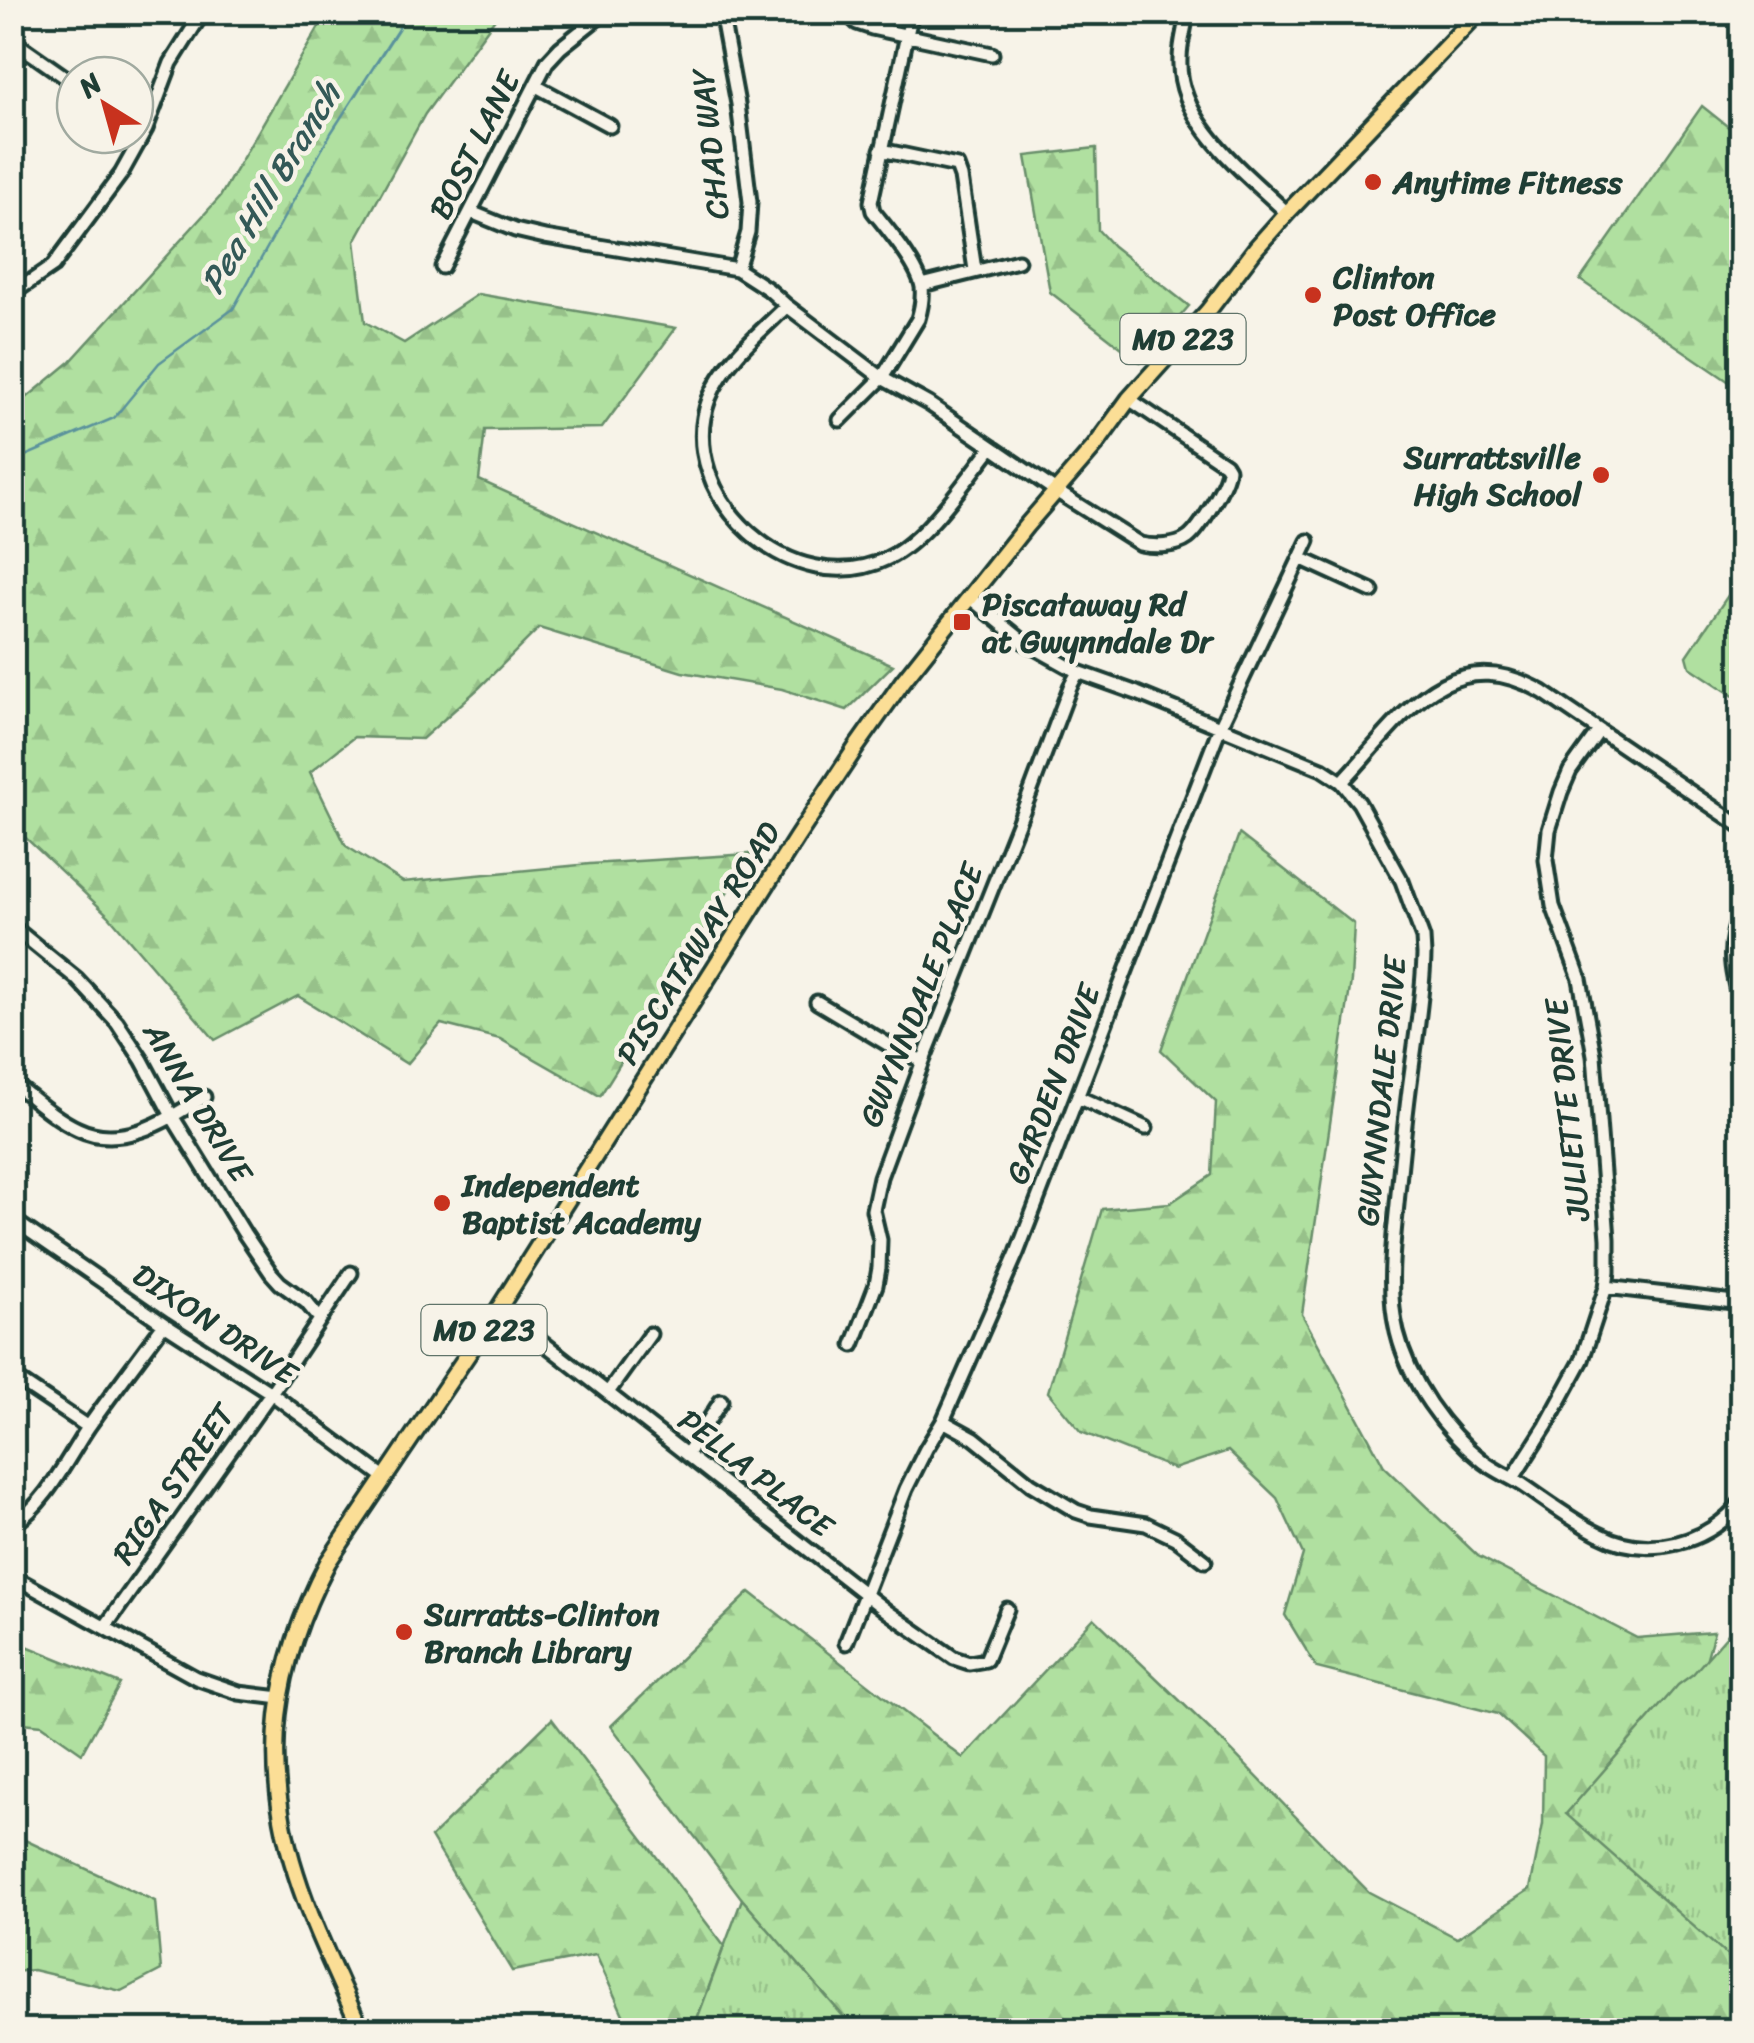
<svg xmlns="http://www.w3.org/2000/svg" width="1754" height="2043" font-family="Sriracha,sans-serif">
<style>
.forest{fill:url(#forest-firs);stroke:#688e6a;stroke-width:2.5}
.park{fill:url(#park-tufts);stroke:#688e6a;stroke-width:2.5}
.pitch{fill:#b0e0a0;stroke:#688e6a;stroke-width:2.5}
.lines{fill:none;stroke-linecap:round;stroke-linejoin:round}
.stream{stroke:#5a929c;stroke-width:2.5}
.minor-casing{stroke:#1f3d34;stroke-width:19}
.major-casing{stroke:#1f3d34;stroke-width:21}
.minor{stroke:#f7f3e8;stroke-width:11}
.major{stroke:#fbde96;stroke-width:14}
.poi-dot{fill:#c8321e;stroke:#f7f3e8;stroke-width:4}
.labels{text-anchor:middle;stroke-width:9;stroke-linejoin:round;paint-order:stroke}
.shield{fill:#f7f3e8;stroke:#60746a;stroke-width:2.5}
.shield-label{font-size:30px;font-weight:bold;fill:#1f3d34}
.street-label{font-size:32px;fill:#1f3d34;stroke:#f7f3e8}
.poi-label{font-size:32px;font-weight:bold;fill:#1f3d34;stroke:#f7f3e8;text-anchor:start}
.water-label{font-size:35px;font-style:italic;fill:#335957;stroke:#f7f3e8}
</style>
<defs>
<pattern id="forest-firs" width="22" height="20" patternUnits="userSpaceOnUse" patternTransform="scale(2.5)"><rect width="22" height="20" fill="#b0e0a0"/><path d="M5 1l3.5 6h-7zM16 11l3.5 6h-7z" fill="#97c18a"/></pattern>
<pattern id="park-tufts" width="24" height="20" patternUnits="userSpaceOnUse" patternTransform="scale(2.5)"><rect width="24" height="20" fill="#b0e0a0"/><path d="M3 7l-1-3M5 7V3M7 7l1-3M15 17l-1-3M17 17v-4M19 17l1-3" fill="none" stroke="#97c18a"/></pattern>
</defs>
<rect width="100%" height="100%" fill="#f7f3e8"/>
<filter id="ink" filterUnits="userSpaceOnUse"><feTurbulence type="fractalNoise" baseFrequency=".01" numOctaves="2"/><feDisplacementMap in="SourceGraphic" scale="20" xChannelSelector="R" yChannelSelector="G"/><feConvolveMatrix kernelMatrix="1 2 1 2 8 2 1 2 1" color-interpolation-filters="sRGB"/></filter>
<g filter="url(#ink)">
<path class="forest" d="M327,13H499L425,114L355,241L365,322L404,343L478,294L676,328L602,428L485,430L479,480L893,665L847,710L782,689L682,672L539,628L479,688L422,739L354,737L310,772L346,846L403,882L590,864L751,854L600,1096L500,1039L441,1024L407,1064L298,996L215,1040L109,916L13,826V409L70,362L220,197Z
M1702,106L1741,137V390L1580,280Z
M1096,148L1098,230L1113,246L1189,306L1140,362L1050,292L1026,156Z
M1239,834L1354,924L1351,981L1302,1314L1384,1466L1478,1556L1637,1638L1714,1632L1657,1836L1741,1918V2030H855L742,1899L611,1726L750,1592L963,1758L1094,1618L1223,1742L1369,1892L1457,1938L1530,1889L1543,1824L1544,1756L1498,1714L1317,1668L1285,1615L1303,1554L1277,1498L1228,1451L1174,1469L1081,1432L1048,1392L1102,1209L1170,1203L1212,1175L1216,1102L1161,1050Z
M12,1640L120,1684L82,1753L42,1725L13,1722Z
M552,1719L724,1946L693,2030H630L596,1955L512,1971L431,1837Z
M12,1834L155,1901L161,1970L121,1991L33,1970L13,1972Z"/>
<path class="park" d="M1741,1619V1968L1566,1814L1678,1685L1693,1674Z
M742,1899L855,2030H693Z"/>
<path class="pitch" d="M1735,585L1741,590V701L1690,667L1687,656Z"/>
<g class="lines">
<path class="stream" d="M12,472L18,459L114,418L159,363L233,309L331,133L409,12"/>
<defs>
<path id="minor" d="M721,12L738,104L750,202L748,232L737,269
M846,12L857,23L872,28L992,54
M1187,13C1185,28 1180,44 1180,59C1177,123 1246,173 1287,213
M12,40L75,84
M536,86L610,126
M881,150L957,166L961,177L975,270
M471,212L515,230L545,237L737,269L768,289L787,306L882,378L929,404L1056,491L1140,544C1154,547 1176,547 1188,538C1200,529 1227,484 1228,469L1225,464L1129,399
M442,267L547,62L560,48L605,12
M922,285L1018,261
M12,294L53,266L121,174L146,129L171,63L203,12
M787,306C759,333 724,361 709,399C673,496 793,605 888,558C925,541 966,480 992,447
M840,420L882,378L918,319C921,309 923,297 922,287C918,265 887,229 873,211L871,202L912,12
M1300,558L1372,591
M969,597L1024,642L1078,672L1137,693L1322,769L1342,782L1359,803L1402,881L1423,938L1424,955C1423,995 1416,1036 1411,1075C1405,1118 1401,1161 1397,1204C1393,1244 1387,1291 1397,1332C1409,1381 1444,1431 1484,1462C1496,1471 1510,1477 1523,1485C1548,1502 1573,1521 1599,1534C1648,1560 1708,1544 1742,1501
M1342,782C1400,721 1447,637 1543,692L1742,827
M1742,907C1727,945 1729,968 1742,1007
M12,926L76,978L117,1022L142,1060L172,1116L244,1233L271,1273L280,1283L306,1302L320,1319
M817,1002L894,1048L923,1061
M12,1082C33,1098 54,1118 78,1129C122,1150 167,1120 204,1097
M1078,1097L1146,1128
M12,1219L164,1324L271,1393L384,1477
M1606,1287L1742,1303
M499,1308L888,1612L954,1658L969,1663L986,1660L1007,1609
M853,1345L876,1285L879,1268L880,1240L873,1210L880,1177L923,1061L1029,796L1070,687L1078,672
M12,1376L88,1427
M609,1391L650,1334
M943,1421L974,1438L1031,1484L1076,1511L1091,1516L1146,1524L1175,1538L1205,1561
M687,1454L721,1401
M1513,1478L1546,1426L1582,1360L1606,1287L1608,1272V1239L1594,1055L1580,979L1553,906L1546,860L1549,830L1561,792L1570,771L1598,732
M12,1526C48,1501 65,1462 89,1426C113,1392 139,1358 164,1324
M12,1576L196,1678L239,1693L280,1698
M105,1627L271,1393L351,1273
M846,1643L906,1489L926,1449L943,1421L1017,1253L1220,727L1308,541"/>
<path id="major" d="M361,2030C339,1979 313,1928 296,1874C260,1762 274,1665 328,1562L499,1308L797,837L857,746L903,681L1026,526L1095,446L1129,399L1208,311L1256,248L1287,213L1479,12"/>
</defs>
<use href="#minor" class="minor-casing"/>
<use href="#major" class="major-casing"/>
<use href="#minor" class="minor"/>
<use href="#major" class="major"/>
</g>
</g>
<g class="poi-dot">
<circle cx="1373" cy="182" r="10"/>
<circle cx="1313" cy="295" r="10"/>
<circle cx="1601" cy="475" r="10"/>
<rect x="952" y="612" width="20" height="20" rx="5"/>
<circle cx="442" cy="1203" r="10"/>
<circle cx="404" cy="1632" r="10"/>
</g>
<g class="labels">
<g class="shield">
<rect x="1120.5" y="314" width="125" height="50" rx="8"/>
<rect x="421.5" y="1305" width="125" height="50" rx="8"/>
</g>
<g class="shield-label">
<text x="1183" y="349">MD 223</text>
<text x="484" y="1340">MD 223</text>
</g>
<g class="street-label">
<text transform="translate(710 144) rotate(-96)" y="11">CHAD WAY</text>
<text transform="translate(474 145) rotate(-63)" y="11">BOST LANE</text>
<text transform="translate(698 943) rotate(-58)" y="11">PISCATAWAY ROAD</text>
<text transform="translate(921 995) rotate(-68)" y="11">GWYNNDALE PLACE</text>
<text transform="translate(1053 1084) rotate(-69)" y="11">GARDEN DRIVE</text>
<text transform="translate(1381 1091) rotate(-84)" y="11">GWYNNDALE DRIVE</text>
<text transform="translate(198 1102) rotate(59)" y="11">ANNA DRIVE</text>
<text transform="translate(1567 1110) rotate(-96)" y="11">JULIETTE DRIVE</text>
<text transform="translate(215 1324) rotate(34)" y="11">DIXON DRIVE</text>
<text transform="translate(756 1473) rotate(38)" y="11">PELLA PLACE</text>
<text transform="translate(173 1484) rotate(-55)" y="11">RIGA STREET</text>
</g>
<g class="poi-label">
<text x="1393" y="193">Anytime Fitness</text>
<text x="1333" y="288">Clinton<tspan x="1333" dy="37">Post Office</tspan></text>
<text x="1581" y="468" text-anchor="end">Surrattsville<tspan x="1581" dy="37">High School</tspan></text>
<text x="982" y="615">Piscataway Rd<tspan x="982" dy="37">at Gwynndale Dr</tspan></text>
<text x="462" y="1196">Independent<tspan x="462" dy="37">Baptist Academy</tspan></text>
<text x="424" y="1625">Surratts-Clinton<tspan x="424" dy="37">Branch Library</tspan></text>
</g>
<g class="water-label">
<text transform="translate(270 188) rotate(-59)" y="12">Pea Hill Branch</text>
</g>
</g>
<rect width="1754" height="2043" fill="none" stroke="#f7f3e8" stroke-width="50"/>
<rect x="25" y="25" width="1704" height="1993" fill="none" stroke="#1f3d34" stroke-width="4" filter="url(#ink)"/>
<g transform="translate(105 105) rotate(323)"><circle r="48" fill="#f7f3e8" stroke="#a1aaa0" stroke-width="2.5"/>
<path d="M0-8L18 38L0 25L-18 38Z" fill="#c8321e"/>
<text y="-15" font-size="28" font-weight="bold" text-anchor="middle" fill="#1f3d34">N</text>
</g>
</svg>
